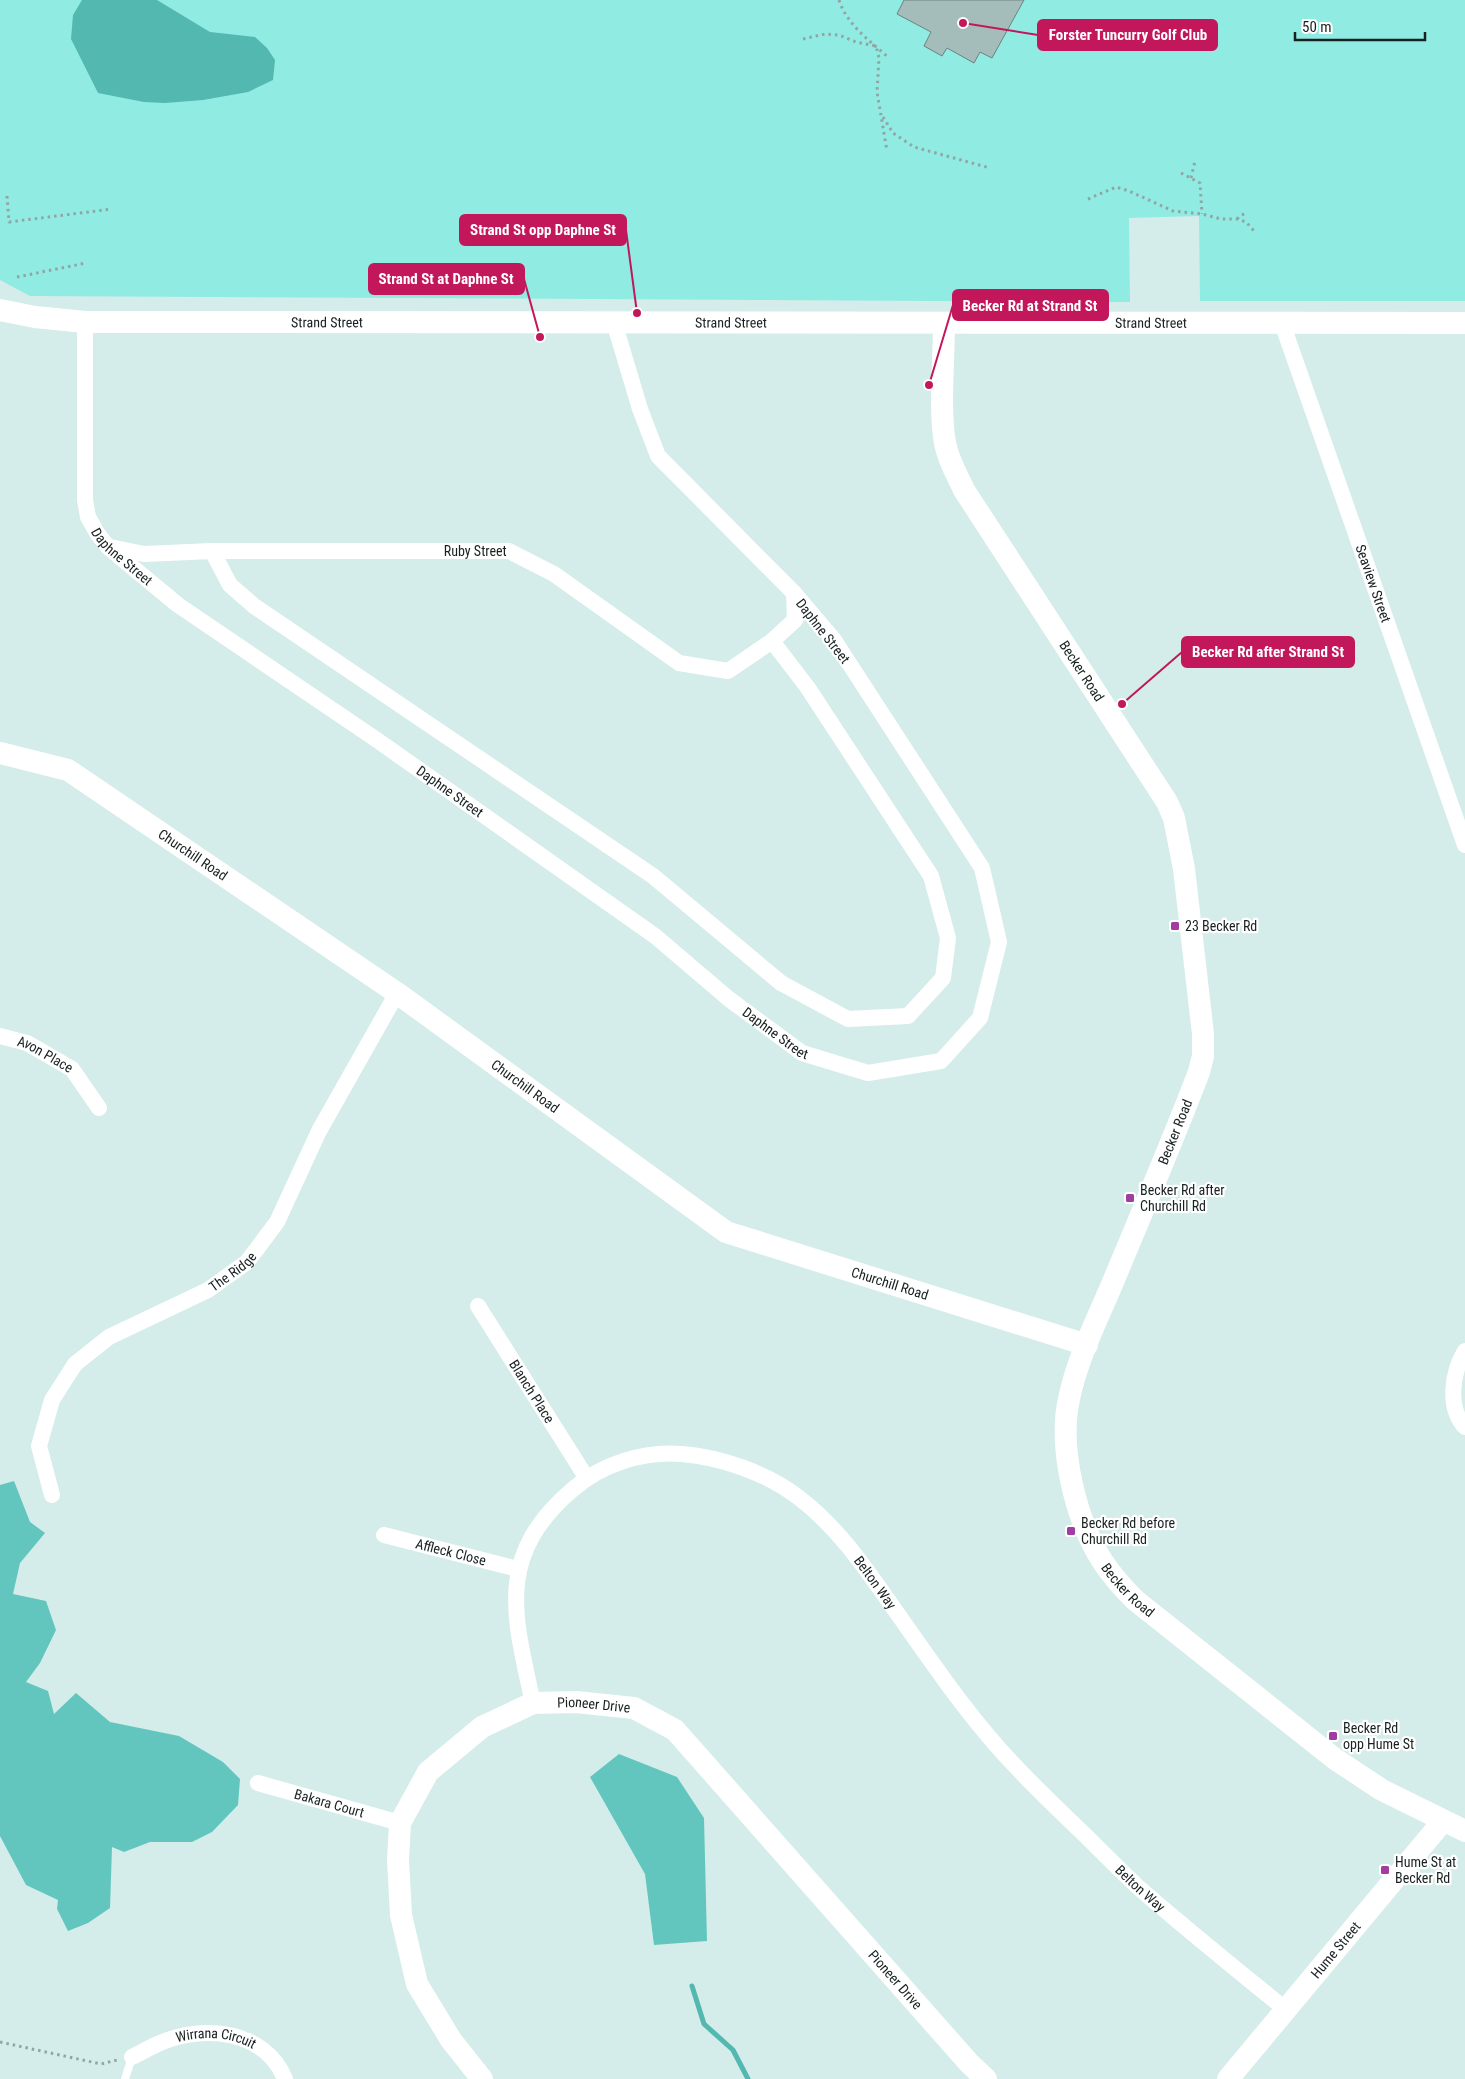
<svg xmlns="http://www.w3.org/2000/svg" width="1465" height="2079" font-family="'Roboto Condensed',sans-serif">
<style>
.green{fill:#90ebe3}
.forest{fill:#62c6be}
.water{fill:#52b8b0}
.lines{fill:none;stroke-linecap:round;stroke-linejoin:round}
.stream{stroke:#52b8b0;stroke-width:5}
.building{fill:#a4bcba;stroke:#6c8381}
.path{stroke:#91a5a2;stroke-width:3;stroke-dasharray:2.5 4;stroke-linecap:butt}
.lane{stroke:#fff;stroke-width:8}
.street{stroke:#fff;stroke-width:16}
.secondary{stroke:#fff;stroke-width:22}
.poi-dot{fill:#a13ca1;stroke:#fff;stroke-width:2}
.labels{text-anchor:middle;stroke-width:4.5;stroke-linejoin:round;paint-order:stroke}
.street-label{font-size:14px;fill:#182120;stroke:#fff}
.poi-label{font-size:14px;fill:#182120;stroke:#fff;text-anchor:start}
.leader{fill:none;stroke:#c2185b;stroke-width:2}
.callout-dot{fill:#c2185b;stroke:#fff;stroke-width:2}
.callout{fill:#c2185b;stroke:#c2185b;stroke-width:2}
.callout-label{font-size:15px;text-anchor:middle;font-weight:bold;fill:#fff}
</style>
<rect width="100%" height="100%" fill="#d4edea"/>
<path class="green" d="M0,0H1465V301H1200L1199,216L1129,218L1130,302L30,296L0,280Z"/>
<path class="forest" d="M14,1481L30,1522L45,1533L20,1563L13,1594L46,1601L56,1630L40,1663L26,1682L48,1691L54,1714L76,1693L110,1722L179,1736L223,1762L240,1779L238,1805L212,1832L192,1842H150L124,1852L112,1847L110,1908L88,1923L68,1931L57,1909L58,1900L26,1885L0,1836V1485Z
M619,1754L677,1777L704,1818L707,1941L654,1945L645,1874L590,1777Z"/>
<path class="water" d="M82,0H157L210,32L255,37L267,48L275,60L273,80L248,92L203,100L165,103L144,102L98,93L71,39L73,15Z"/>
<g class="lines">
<path class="stream" d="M692,1986L704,2024L733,2050L748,2079"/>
</g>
<path class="building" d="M904,0H1024L992,58L980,52L974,63L947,48L942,56L924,46L931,32L897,14Z"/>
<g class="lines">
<path class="path" d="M839,0C847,25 870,41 889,58
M803,39L825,34L839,35L856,42L876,46L879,58L877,92L887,151
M883,117L893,133L914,147L990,168
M1181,173L1200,183L1202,214
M1191,178L1195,161
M7,196L9,222L112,209
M1088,199L1116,187L1129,191L1173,211L1202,214L1221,219H1237L1246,222L1256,233
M1237,219L1241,215L1248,213
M17,277L86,263
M0,2042L101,2064L117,2060"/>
<path class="lane" d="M125,2079L132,2057"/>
<g class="street">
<path id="s1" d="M85,322V500L88,517L97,533L108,547L178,605L377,740L655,936L729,999L802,1053L868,1073L941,1061L980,1018L999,942L982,868L834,640L794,593L658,456L640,409L614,322"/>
<path id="s2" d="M1282,323L1465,845"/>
<path id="s3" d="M110,547L144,554L212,551H509L554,574L679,663L728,671L772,641L795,620L794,593"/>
<path d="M212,551L230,585L254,606L653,876L781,983L848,1019L908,1016L943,978L948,938L931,876L808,688L772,641"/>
<path id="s4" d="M0,1036L27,1043L72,1069L99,1108"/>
<path id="s5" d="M478,1306L586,1477"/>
<path d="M1465,1351C1452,1372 1447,1408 1465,1427"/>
<path id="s6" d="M52,1495L39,1446L52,1400L75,1364L109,1337L208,1290L247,1262L277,1222L319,1131L397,993"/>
<path id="s7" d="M384,1535L518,1569"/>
<path id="s8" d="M533,1703C514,1616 495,1556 572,1490C601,1464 643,1451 682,1454C720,1457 767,1473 798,1497C838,1527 866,1569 895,1610C933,1664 972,1722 1019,1770C1041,1793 1064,1815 1087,1837C1104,1854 1121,1871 1138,1887C1186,1929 1236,1969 1285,2009"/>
<path id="s9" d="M258,1783L400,1823"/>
<path id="s10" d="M132,2057C141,2053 150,2047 160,2043C204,2024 265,2030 285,2079"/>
</g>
<g class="secondary">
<path id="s11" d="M0,310L35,317L85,322L1465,323"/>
<path id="s12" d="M944,324C944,360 939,409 945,443C948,460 957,475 964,490L1167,802L1174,818L1184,869L1203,1034V1056L1199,1072C1172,1143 1142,1212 1113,1282C1097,1320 1077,1359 1069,1399C1058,1448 1076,1521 1103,1562C1112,1576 1123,1588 1135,1600L1335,1759L1382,1790L1465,1831"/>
<path id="s13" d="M0,753L68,770L397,993L726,1232L1087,1345"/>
<path id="s14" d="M482,2079L451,2040L417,1984L401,1915L398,1860L400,1823L428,1772L482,1727L533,1703L576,1702L634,1708L675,1730L969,2063L986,2079"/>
<path id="s15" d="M1228,2079L1443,1821"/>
</g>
</g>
<g class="poi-dot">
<rect x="1170" y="921" width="10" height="10" rx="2.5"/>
<rect x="1125" y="1193" width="10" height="10" rx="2.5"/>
<rect x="1066" y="1526" width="10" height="10" rx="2.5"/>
<rect x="1328" y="1731" width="10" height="10" rx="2.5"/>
<rect x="1380" y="1865" width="10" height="10" rx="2.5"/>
</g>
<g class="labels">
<g class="street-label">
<text dy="5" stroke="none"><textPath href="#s11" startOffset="328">Strand Street</textPath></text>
<text dy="5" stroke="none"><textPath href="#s11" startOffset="732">Strand Street</textPath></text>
<text dy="5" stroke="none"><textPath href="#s11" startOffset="1152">Strand Street</textPath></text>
<text dy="5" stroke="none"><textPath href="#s3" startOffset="366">Ruby Street</textPath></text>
<text dy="5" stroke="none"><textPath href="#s1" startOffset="248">Daphne Street</textPath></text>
<text dy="5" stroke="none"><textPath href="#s2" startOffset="276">Seaview Street</textPath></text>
<text transform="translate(823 631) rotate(52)" y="5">Daphne Street</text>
<text dy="5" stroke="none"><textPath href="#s12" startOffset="386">Becker Road</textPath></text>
<text dy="5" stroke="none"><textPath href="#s1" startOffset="652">Daphne Street</textPath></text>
<text dy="5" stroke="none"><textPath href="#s13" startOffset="221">Churchill Road</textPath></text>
<text dy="5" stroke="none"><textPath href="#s1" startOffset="1058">Daphne Street</textPath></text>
<text dy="5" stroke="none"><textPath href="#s4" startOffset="49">Avon Place</textPath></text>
<text dy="5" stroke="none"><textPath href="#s13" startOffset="626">Churchill Road</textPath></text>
<text transform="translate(1175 1132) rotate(-68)" y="5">Becker Road</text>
<text dy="5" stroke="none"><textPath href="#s6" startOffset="325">The Ridge</textPath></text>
<text dy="5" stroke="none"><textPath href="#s13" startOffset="1046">Churchill Road</textPath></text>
<text dy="5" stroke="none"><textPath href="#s5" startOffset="101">Blanch Place</textPath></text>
<text dy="5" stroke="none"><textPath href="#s7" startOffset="69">Affleck Close</textPath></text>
<text dy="5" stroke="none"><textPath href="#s8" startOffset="592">Belton Way</textPath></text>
<text dy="5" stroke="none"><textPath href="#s12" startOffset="1376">Becker Road</textPath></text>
<text dy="5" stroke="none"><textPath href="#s14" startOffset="524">Pioneer Drive</textPath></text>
<text dy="5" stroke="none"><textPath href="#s9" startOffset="74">Bakara Court</textPath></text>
<text dy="5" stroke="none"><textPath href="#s8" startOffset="998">Belton Way</textPath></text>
<text dy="5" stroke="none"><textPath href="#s15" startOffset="168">Hume Street</textPath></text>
<text dy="5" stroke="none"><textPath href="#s14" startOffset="944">Pioneer Drive</textPath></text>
<text dy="5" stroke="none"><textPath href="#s10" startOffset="89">Wirrana Circuit</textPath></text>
</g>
<g class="poi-label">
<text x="1185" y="931">23 Becker Rd</text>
<text x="1140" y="1195">Becker Rd after<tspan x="1140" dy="16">Churchill Rd</tspan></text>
<text x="1081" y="1528">Becker Rd before<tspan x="1081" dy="16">Churchill Rd</tspan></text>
<text x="1343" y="1733">Becker Rd<tspan x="1343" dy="16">opp Hume St</tspan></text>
<text x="1395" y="1867">Hume St at<tspan x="1395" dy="16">Becker Rd</tspan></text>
</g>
</g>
<path class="leader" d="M963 23L1038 35M637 313L626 230M540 337L524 279M929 385L953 305M1122 704L1182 652"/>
<g class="callout-dot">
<circle cx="963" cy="23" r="5"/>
<circle cx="637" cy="313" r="5"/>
<circle cx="540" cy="337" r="5"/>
<circle cx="929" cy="385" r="5"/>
<circle cx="1122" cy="704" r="5"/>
</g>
<g class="callout">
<rect x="1038" y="20" width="179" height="30" rx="5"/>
<rect x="460" y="215" width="166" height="30" rx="5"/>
<rect x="369" y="264" width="155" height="30" rx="5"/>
<rect x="953" y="290" width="155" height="30" rx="5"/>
<rect x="1182" y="637" width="172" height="30" rx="5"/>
</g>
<g class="callout-label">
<text x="1128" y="40">Forster Tuncurry Golf Club</text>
<text x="543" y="235">Strand St opp Daphne St</text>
<text x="446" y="284">Strand St at Daphne St</text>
<text x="1030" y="311">Becker Rd at Strand St</text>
<text x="1268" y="657">Becker Rd after Strand St</text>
</g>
<path d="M1295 32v8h130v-8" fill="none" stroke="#182120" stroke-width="2.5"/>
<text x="1302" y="32" font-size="15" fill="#182120" stroke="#ffffff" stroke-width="4" paint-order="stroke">50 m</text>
</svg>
